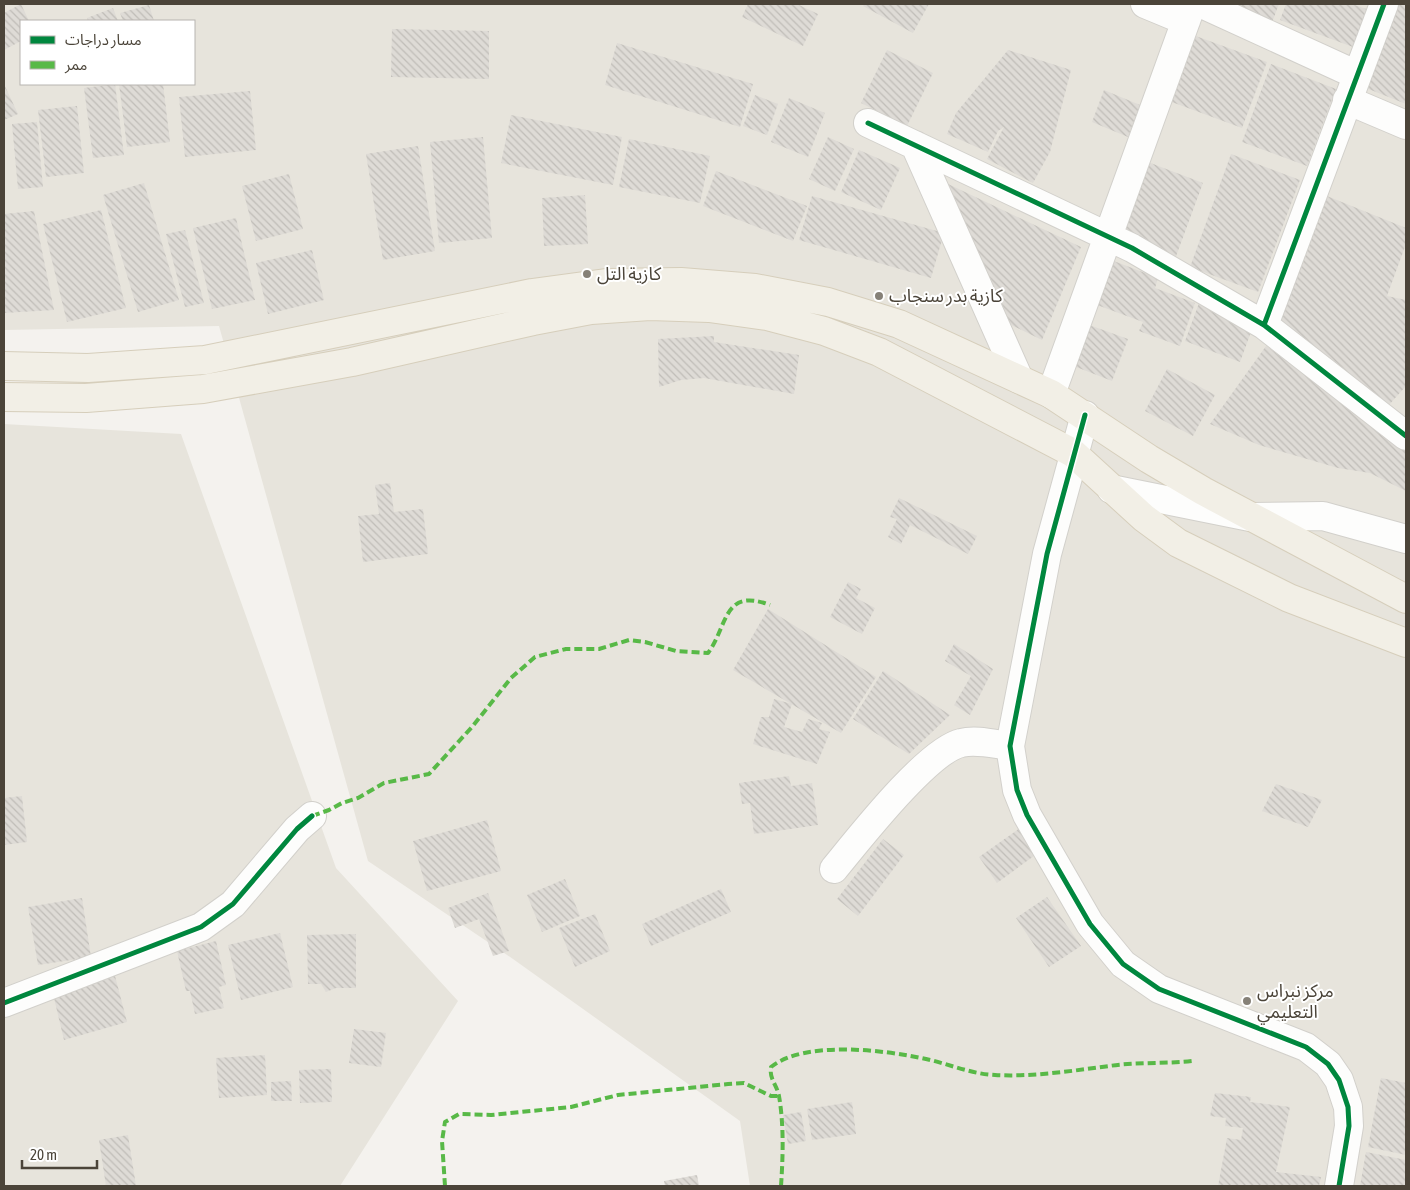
<svg xmlns="http://www.w3.org/2000/svg" width="1410" height="1190" font-family="'Asap Condensed','Noto Sans Arabic',sans-serif">
<style>
.residential{fill:#e7e4dc;fill-rule:evenodd}
.building{fill:url(#building-back-hatch)}
.lines{fill:none;stroke-linecap:round;stroke-linejoin:round}
.minor-casing{stroke:#d2d0cb;stroke-width:30}
.tertiary-casing{stroke:#d2d0cb;stroke-width:30}
.primary-casing{stroke:#d6cebb;stroke-width:30}
.minor{stroke:#fdfdfc;stroke-width:28}
.tertiary{stroke:#fdfdfc;stroke-width:28}
.primary{stroke:#f2efe6;stroke-width:28}
.quiet{stroke:#58b947;stroke-width:4;stroke-dasharray:8 4;stroke-linecap:butt}
.cycleway-casing{stroke:#fff;stroke-width:8}
.cycleway{stroke:#00873e;stroke-width:5}
.poi-dot{fill:#868178;stroke:#fff;stroke-width:2}
.labels{text-anchor:middle;stroke-width:4;stroke-linejoin:round;paint-order:stroke}
.poi-label{font-size:18px;fill:#4b4439;stroke:#fff;text-anchor:start}
</style>
<defs>
<pattern id="building-back-hatch" width="6" height="6" patternUnits="userSpaceOnUse" patternTransform="scale(1.25)"><rect width="6" height="6" fill="#dedbd6"/><path d="M-1 5l2 2M0 0l6 6M5-1l2 2" fill="none" stroke="#c0bdb8"/></pattern>
</defs>
<rect width="100%" height="100%" fill="#f4f2ee"/>
<path class="residential" d="M4,4H1406V1186H750L740,1121L513,959L368,861L219,326L4,330ZM21,21H194V84H21Z
M4,424L181,434L336,868L458,1001L340,1186H4Z"/>
<path class="building" d="M21,4L29,21H21V41L4,50V13Z
M748,4H797L818,14L803,46L742,17Z
M865,4H929L913,33L863,6Z
M1214,4H1279L1271,25Z
M1286,4H1352L1375,12L1361,50L1280,20Z
M1398,4H1406V104L1366,88Z
M149,5L154,21H123L120,13Z
M113,8L118,21H88L87,18Z
M392,29L489,31V79L391,77Z
M1193,35L1267,62L1242,128L1169,101Z
M617,43L753,84L740,127L605,85Z
M887,50L933,73L907,126L861,103Z
M1008,50L1071,70L1050,152L1033,183L987,159L1004,127L998,131L988,152L947,134L956,113Z
M1271,64L1336,89L1307,166L1242,142Z
M4,84L18,114L4,120Z
M115,84L124,155L93,158L84,88Z
M119,84H163L170,142L127,147Z
M1104,90L1140,105L1128,137L1092,122Z
M250,91L256,150L185,157L179,97Z
M755,95L778,104L767,135L743,126Z
M789,98L825,113L808,157L771,142Z
M77,106L84,173L46,177L38,110Z
M511,115L622,137L613,185L501,163Z
M37,122L43,187L18,189L12,124Z
M483,137L492,238L439,243L430,142Z
M828,137L854,149L835,191L809,179Z
M629,139L710,156L700,203L619,187Z
M418,146L435,251L383,260L366,154Z
M859,150L900,168L881,210L841,192Z
M1231,154L1300,180L1258,292L1190,267Z
M1140,159L1203,183L1175,259L1112,235Z
M716,171L807,206L793,241L703,206Z
M289,174L303,229L256,241L242,186Z
M144,183L179,300L138,312L103,195Z
M946,183L1081,247L1042,340L1007,323Z
M1322,194L1406,228V244L1387,296L1406,300V386L1388,406L1278,321Z
M585,195L588,244L544,246L542,198Z
M812,196L944,233L931,278L799,240Z
M101,210L126,308L67,322L43,224Z
M34,211L54,310L4,313V214Z
M236,218L255,300L212,309L193,228Z
M185,230L204,303L185,307L166,234Z
M312,250L324,300L268,314L256,263Z
M1106,258L1158,278L1155,288L1195,303L1180,346L1139,331L1143,322L1089,302Z
M1199,303L1254,324L1240,362L1185,341Z
M1081,322L1128,339L1112,381L1066,363Z
M714,336V342L799,355L794,394L704,378L681,380L659,387L658,339Z
M1266,346L1336,394L1406,447V491L1370,473L1338,468L1259,445L1210,424Z
M1167,369L1215,395L1193,436L1145,411Z
M390,483L394,512L423,509L428,554L363,562L358,516L379,514L375,485Z
M899,498L977,536L968,554L910,525L901,544L888,537L897,519L890,517Z
M848,582L861,589L856,598L875,608L862,634L830,617Z
M768,609L876,677L841,733L733,670Z
M954,644L993,669L970,715L954,705L971,676L945,661Z
M883,671L950,715L909,754L853,719Z
M774,699L792,704L784,727L802,732L808,719L822,723L819,729L830,732L817,764L753,744L761,717H769Z
M789,776L791,786L812,783L818,825L754,834L750,803L742,804L739,783Z
M1276,784L1322,800L1308,827L1262,811Z
M22,796L27,842L4,845V798Z
M487,820L501,871L427,891L413,841Z
M1020,828L1038,853L997,883L979,857Z
M883,839L904,855L858,916L837,899Z
M565,879L580,916L542,932L527,895Z
M721,889L731,912L651,946L642,924Z
M488,893L509,951L493,956L479,919L455,928L448,908Z
M1047,897L1081,946L1049,967L1016,918Z
M82,898L91,957L38,965L28,907Z
M595,914L610,951L575,967L559,928Z
M280,933L293,987L241,1000L228,945Z
M356,934V988H336L326,992L321,984H308L307,935Z
M216,941L226,985L219,987L224,1008L195,1014L190,991H186L177,951Z
M114,972L127,1022L64,1040L53,994Z
M354,1029L386,1033L381,1067L349,1063Z
M265,1055L267,1095L219,1098L216,1058Z
M331,1069L332,1102L300,1103L299,1070Z
M1381,1078L1406,1083V1155L1368,1147Z
M291,1081L292,1101H271V1082Z
M1215,1093L1251,1097L1250,1102L1290,1107L1276,1172L1321,1177L1319,1186H1218L1227,1138L1241,1140L1243,1128L1225,1126L1226,1118L1210,1116Z
M852,1102L856,1134L812,1140L807,1109Z
M801,1112L806,1141L788,1144L783,1115Z
M128,1135L136,1186H106L99,1140Z
M1366,1152L1406,1160V1186H1360Z
M697,1175L699,1186H665L664,1181Z"/>
<g class="lines">
<defs>
<path id="minor" d="M1145,4L1186,21
M1202,4L1357,75
M1347,100L1406,125
M868,123L1132,248L1264,325L1406,436
M915,145L1019,379
M1264,325L1384,4
M1051,394L1192,4
M834,869C858,840 927,751 961,743C976,739 994,744 1010,746
M4,1003L201,927L233,904L297,829L312,816"/>
<path id="tertiary" d="M1085,415L1047,554L1010,746L1017,790L1027,815L1090,924L1123,964L1159,989L1306,1047L1328,1064L1339,1080L1348,1107L1349,1126L1339,1186
M1111,489L1250,517L1323,516L1406,539"/>
<path id="primary" d="M4,366L88,368L205,360L532,293L606,283L681,282L755,288L828,302L899,324L1051,394L1149,459L1203,491L1406,599
M4,397L86,398L203,389L352,362L533,321L591,310L650,306L709,308L767,316L824,331L879,352L1073,453L1144,518L1178,543L1289,598L1406,643"/>
</defs>
<use href="#minor" class="minor-casing"/>
<use href="#tertiary" class="tertiary-casing"/>
<use href="#primary" class="primary-casing"/>
<use href="#minor" class="minor"/>
<use href="#tertiary" class="tertiary"/>
<use href="#primary" class="primary"/>
<path class="quiet" d="M312,816L329,810L342,803L358,798L384,783L429,774L472,727L511,678L535,657L566,649H599L629,640L645,642L676,651L708,653C728,626 723,587 770,605
M445,1186L442,1141L445,1122L459,1114L491,1115L571,1107L618,1095L728,1084L744,1083L771,1096H778
M781,1186C783,1157 784,1125 779,1096C777,1085 769,1079 771,1067C805,1040 885,1050 926,1059C949,1064 971,1074 995,1075C1033,1077 1071,1071 1109,1066C1136,1062 1164,1064 1192,1061"/>
<defs>
<path id="cycleway" d="M868,123L1132,248L1264,325L1406,436
M1264,325L1384,4
M1085,415L1047,554L1010,746L1017,790L1027,815L1090,924L1123,964L1159,989L1306,1047L1328,1064L1339,1080L1348,1107L1349,1126L1339,1186
M4,1003L201,927L233,904L297,829L312,816"/>
</defs>
<use href="#cycleway" class="cycleway-casing"/>
<use href="#cycleway" class="cycleway"/>
</g>
<g class="poi-dot">
<circle cx="587" cy="274" r="5"/>
<circle cx="879" cy="296" r="5"/>
<circle cx="1247" cy="1001" r="5"/>
</g>
<g class="labels">
<g class="poi-label">
<text x="597" y="280">كازية التل</text>
<text x="889" y="302">كازية بدر سنجاب</text>
<text x="1257" y="997">مركز نبراس<tspan x="1257" dy="21">التعليمي</tspan></text>
</g>
</g>
<rect width="1410" height="1190" fill="none" stroke="#4b4439" stroke-width="10"/>
<rect x="20" y="20" width="175" height="65" fill="#ffffff" stroke="#b7b4b0"/>
<rect x="30" y="36" width="25" height="8" fill="#00873e" stroke="#b7b4b0"/>
<text x="65" y="45" font-size="15" fill="#4b4439">مسار دراجات</text>
<rect x="30" y="61" width="25" height="8" fill="#58b947" stroke="#b7b4b0"/>
<text x="65" y="70" font-size="15" fill="#4b4439">ممر</text>
<path d="M22 1160v8h75v-8" fill="none" stroke="#4b4439" stroke-width="2.5"/>
<text x="30" y="1160" font-size="15" fill="#4b4439" stroke="#ffffff" stroke-width="4" paint-order="stroke">20 m</text>
</svg>
